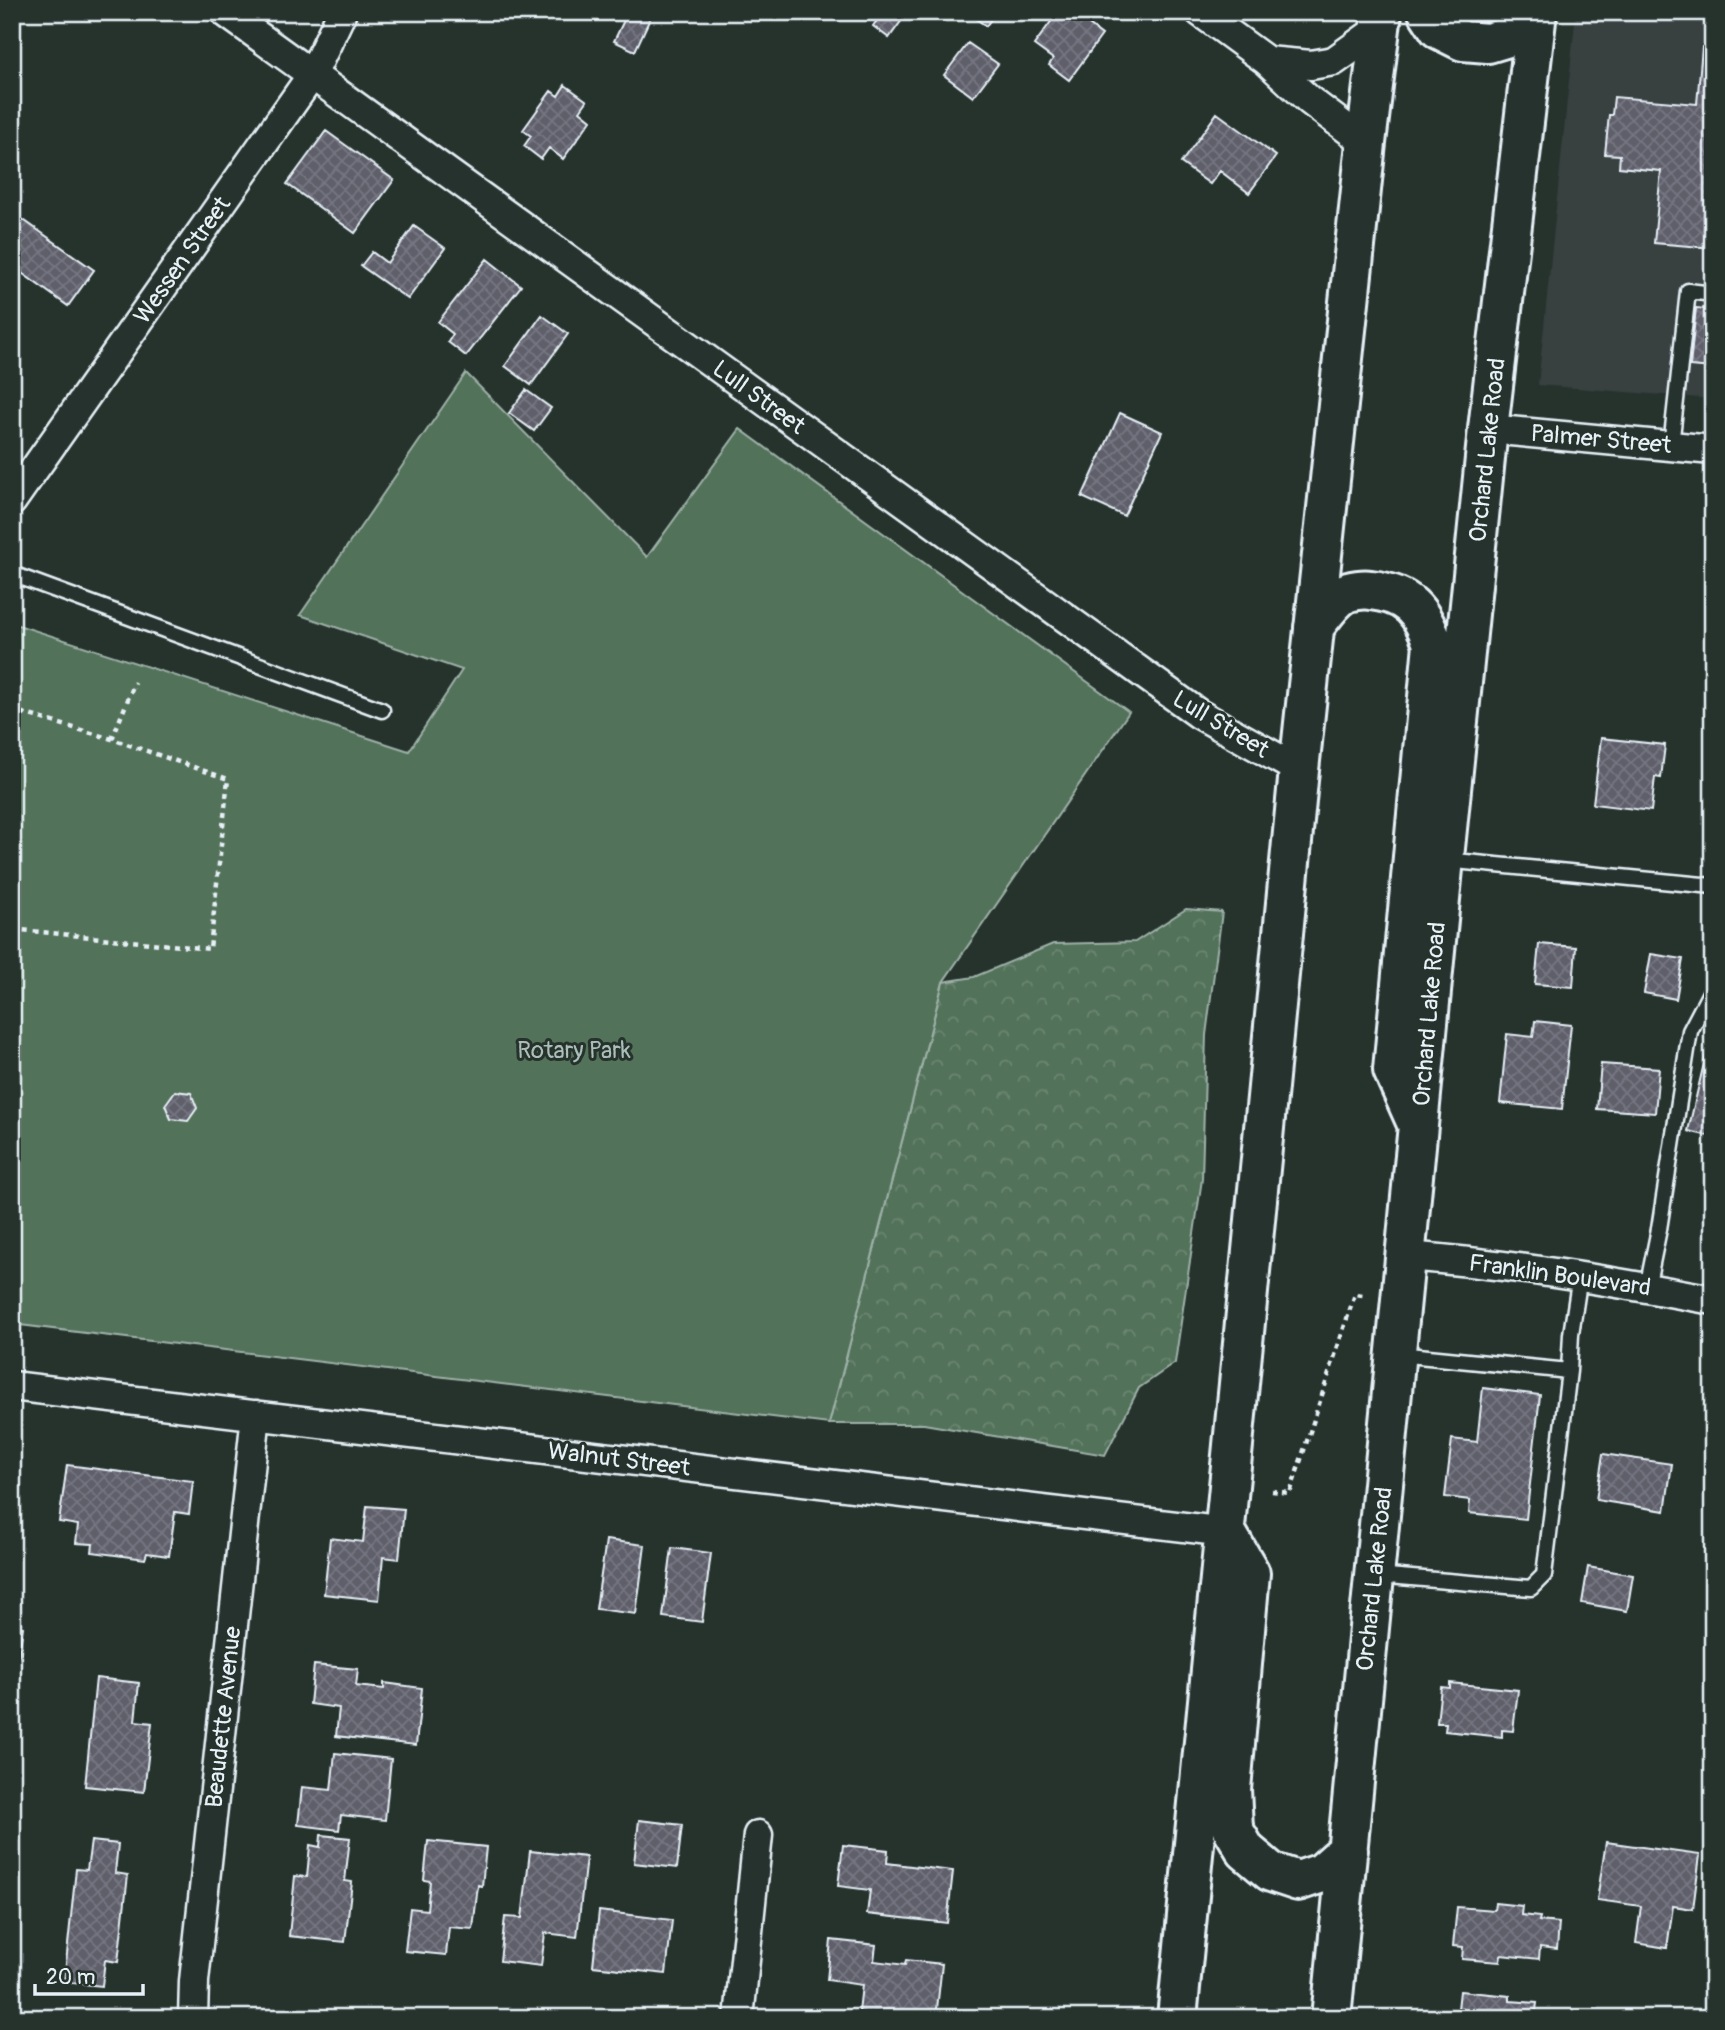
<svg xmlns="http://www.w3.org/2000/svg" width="1725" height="2030" font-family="Pangolin,sans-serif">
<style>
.built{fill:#374040}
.forest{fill:url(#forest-crowns);stroke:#9eb2a9;stroke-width:2}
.green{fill:#53725a;stroke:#9eb2a9;stroke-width:2}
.building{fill:url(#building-cross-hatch);stroke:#e8f1f8;stroke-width:2}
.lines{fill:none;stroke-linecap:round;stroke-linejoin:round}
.service-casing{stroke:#e8f1f8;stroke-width:19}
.minor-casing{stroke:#e8f1f8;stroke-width:33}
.secondary-casing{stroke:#e8f1f8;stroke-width:44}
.path{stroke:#e8f1f8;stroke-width:4.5;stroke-dasharray:5 5;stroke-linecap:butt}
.service{stroke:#26332d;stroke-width:14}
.minor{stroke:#26332d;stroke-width:28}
.secondary{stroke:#26332d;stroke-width:38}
.labels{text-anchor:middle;stroke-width:6;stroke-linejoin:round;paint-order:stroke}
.street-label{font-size:24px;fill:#e8f1f8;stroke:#26332d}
.park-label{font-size:24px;fill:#acbeb9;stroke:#26332d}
</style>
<defs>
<pattern id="forest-crowns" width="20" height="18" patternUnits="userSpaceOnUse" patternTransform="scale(1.75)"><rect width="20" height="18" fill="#53725a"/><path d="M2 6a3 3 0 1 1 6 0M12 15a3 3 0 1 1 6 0" fill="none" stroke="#6c8772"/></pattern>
<pattern id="building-cross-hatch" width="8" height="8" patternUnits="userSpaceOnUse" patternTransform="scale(1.75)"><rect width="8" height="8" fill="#5f5f6b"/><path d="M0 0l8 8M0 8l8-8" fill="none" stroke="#767681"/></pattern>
</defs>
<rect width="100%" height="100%" fill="#26332d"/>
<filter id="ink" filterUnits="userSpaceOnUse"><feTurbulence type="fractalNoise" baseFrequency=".0143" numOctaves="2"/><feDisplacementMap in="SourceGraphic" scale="14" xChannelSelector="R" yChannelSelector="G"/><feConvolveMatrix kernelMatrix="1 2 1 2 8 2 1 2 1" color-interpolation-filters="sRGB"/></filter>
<g filter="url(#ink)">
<path class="built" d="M1576,12H1713V399L1538,385Z"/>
<path class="forest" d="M1186,909L1222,912L1206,1035L1202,1179L1175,1363L1139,1388L1105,1455L924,1424H829L943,982L974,977L1053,944L1135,942Z"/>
<path class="green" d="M466,373L647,557L740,429L1129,712L943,982L829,1424L12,1324V623L409,751L462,670L300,615Z"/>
<path class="building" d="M628,12H653L635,51L614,41Z
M883,12L907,13L889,38L873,26Z
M967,12H996L986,26Z
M1058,12H1072L1102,35L1069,80L1049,65L1053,59L1034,45Z
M968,43L998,64L973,97L944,75Z
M1702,47L1713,48V248L1654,243L1661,171L1619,167L1620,155L1605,154L1609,115H1612L1614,97L1697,104Z
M565,85L587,101L580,111L591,120L563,159L549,148L541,159L524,146L531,136L523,130L551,91L558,96Z
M1217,113L1276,156L1249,193L1220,171L1210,184L1181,163Z
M326,131L394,180L355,233L287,184Z
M18,216L94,270L68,306L12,266V224Z
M414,226L445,248L408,299L361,266L372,252L387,263Z
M487,259L521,286L466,356L448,342L453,334L438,322Z
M1696,308L1713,310V368L1690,366Z
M542,315L568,334L531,385L505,366Z
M526,390L551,408L534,431L509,413Z
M1120,413L1162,432L1124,516L1082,497Z
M1601,738L1665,745L1661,778L1655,777L1651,811L1593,804Z
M1539,944L1576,947L1573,987L1535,984Z
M1651,954L1683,959L1676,999L1644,993Z
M1535,1021L1571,1025L1562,1109L1500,1103L1507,1034L1533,1037Z
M1710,1038L1713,1039V1137L1688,1131Z
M1601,1064L1659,1068L1655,1113L1597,1109Z
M175,1091L191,1093L197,1108L188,1121L171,1119L165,1105Z
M1483,1388L1540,1395L1526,1519L1469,1513L1470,1500L1445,1497L1452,1439L1477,1442Z
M1603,1454L1672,1464L1665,1511L1596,1500Z
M67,1465L193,1481L189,1514L175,1512L169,1556L147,1553L145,1559L92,1552L93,1544L76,1543L78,1525L59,1522Z
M367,1506L404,1509L399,1559L383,1557L379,1600L324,1594L330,1538L363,1542Z
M606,1540L645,1545L636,1614L596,1609Z
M672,1548L711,1553L702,1622L663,1617Z
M1588,1567L1633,1575L1627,1611L1582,1603Z
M12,1625L23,1627L12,1699Z
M314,1665L358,1669L356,1686L384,1689V1683L422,1688L416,1745L336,1736L339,1708L310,1704Z
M96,1678L139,1683L135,1721L152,1723L144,1792L85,1786Z
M1450,1683L1518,1690L1513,1731L1502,1730V1737L1445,1731L1446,1723H1437L1441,1687L1450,1688Z
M335,1753L391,1759L385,1820L341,1815L339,1830L298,1825L302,1787L331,1790Z
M639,1820L682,1825L677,1868L634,1863Z
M321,1835L350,1838L345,1881L352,1882L345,1942L289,1936L295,1876L307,1877L310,1845L320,1847Z
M91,1841L118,1844L115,1873L128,1875L118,1962L105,1960L102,1986L64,1982L76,1869L87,1870Z
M428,1841L486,1847L482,1886L478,1885L473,1929L449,1927L446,1955L405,1951L410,1908L427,1910L430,1881L424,1880Z
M1606,1842L1700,1855L1693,1909L1673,1906L1667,1948L1636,1943L1641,1906L1597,1900Z
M843,1845L888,1850L887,1863L953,1871L947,1923L867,1914L870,1890L838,1886Z
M530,1851L586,1857L577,1937L545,1933L541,1966L500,1961L505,1917L522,1918Z
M1495,1903L1522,1906L1521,1915L1540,1917L1539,1921L1559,1923L1557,1949L1540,1947L1539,1959L1501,1955L1500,1962L1462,1959L1463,1947L1453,1946L1457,1907L1494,1910Z
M599,1911L672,1920L666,1974L593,1966Z
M831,1940L876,1945L874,1961L905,1965L906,1960L942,1964L936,2018H912L859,2012L862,1985L827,1980Z
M1460,1991L1510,1996V2001L1537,2003L1535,2018H1457Z"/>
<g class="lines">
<defs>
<path id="service" d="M1671,446L1688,291L1713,294
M12,574L382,710
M1445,860L1713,886
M1647,1288L1659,1229L1690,1031L1713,987
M1398,1354L1569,1371
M1376,1575L1531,1588L1544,1575L1569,1371L1571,1334L1580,1276"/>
<path id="minor" d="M225,12L1199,714L1299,770
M1200,12L1267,61L1309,100L1366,143
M1267,61L1311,65L1334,61L1380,28
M1488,429L1713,450
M12,501L312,75L342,12
M1406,1256C1510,1264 1611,1281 1713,1300
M12,1386L1226,1532
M193,2018L194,1981L256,1415
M739,2018L758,1835"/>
<path id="secondary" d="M1428,12L1439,29L1463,41L1488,43L1508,37L1530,12
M1314,627C1323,616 1332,601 1344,594C1351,590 1364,589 1371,590C1408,594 1422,611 1433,644L1393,1070L1418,1126
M1226,1532L1250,1573L1231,1789L1233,1829L1246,1851L1271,1872L1298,1881L1322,1873L1348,1850
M1177,2018L1299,770L1366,143L1382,12
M1331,2018L1445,848L1488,429L1537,12"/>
</defs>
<use href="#service" class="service-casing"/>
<use href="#minor" class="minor-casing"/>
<use href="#secondary" class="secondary-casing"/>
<path class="path" d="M12,710L112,739L228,779L210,949L12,929
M112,739L135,682
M1272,1491L1290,1493L1355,1294L1363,1295"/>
<use href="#service" class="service"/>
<use href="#minor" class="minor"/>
<use href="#secondary" class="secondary"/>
</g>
</g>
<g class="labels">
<g class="street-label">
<text transform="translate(182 260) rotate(-55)" y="8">Wessen Street</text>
<text transform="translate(759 397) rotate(36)" y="8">Lull Street</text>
<text transform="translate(1601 439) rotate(5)" y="8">Palmer Street</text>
<text transform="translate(1487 450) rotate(-84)" y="8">Orchard Lake Road</text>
<text transform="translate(1221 724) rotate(31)" y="8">Lull Street</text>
<text transform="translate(1429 1014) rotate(-85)" y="8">Orchard Lake Road</text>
<text transform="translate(1560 1275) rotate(8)" y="8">Franklin Boulevard</text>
<text transform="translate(619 1459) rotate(7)" y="8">Walnut Street</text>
<text transform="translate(1374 1579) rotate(-84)" y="8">Orchard Lake Road</text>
<text transform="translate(223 1717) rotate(-84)" y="8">Beaudette Avenue</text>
</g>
<g class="park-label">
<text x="574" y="1058">Rotary Park</text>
</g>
</g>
<rect width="1725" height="2030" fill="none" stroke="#26332d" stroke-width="42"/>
<rect x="21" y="21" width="1683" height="1988" fill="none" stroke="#e8f1f8" stroke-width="2.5" filter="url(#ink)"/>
<path d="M35 1984v10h108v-10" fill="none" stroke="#e8f1f8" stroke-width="3.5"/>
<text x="46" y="1984" font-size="21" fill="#e8f1f8" stroke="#26332d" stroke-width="5" paint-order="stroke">20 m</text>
</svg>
